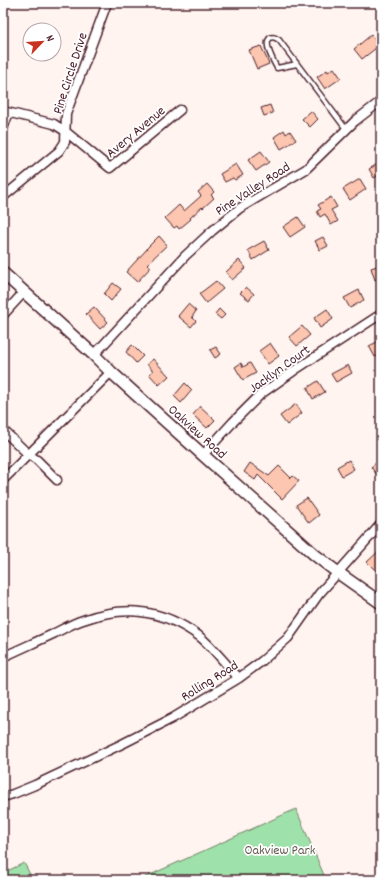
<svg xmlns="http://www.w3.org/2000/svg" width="384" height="883" font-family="Dekko,sans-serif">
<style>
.green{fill:#9fe1aa;stroke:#74806a}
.building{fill:#fdc6b0;stroke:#4a1f2b}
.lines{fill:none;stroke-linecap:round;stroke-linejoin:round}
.lane-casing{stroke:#4a1f2b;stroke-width:7}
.street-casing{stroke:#4a1f2b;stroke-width:11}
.secondary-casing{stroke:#4a1f2b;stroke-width:14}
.lane{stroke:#fff;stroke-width:4}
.street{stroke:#fff;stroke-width:8}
.secondary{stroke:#fff;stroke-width:11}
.labels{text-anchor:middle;stroke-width:3.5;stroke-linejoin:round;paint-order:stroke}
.street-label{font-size:14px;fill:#4a1f2b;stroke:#fff}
.park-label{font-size:14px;fill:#645951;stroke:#fff}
</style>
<rect width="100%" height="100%" fill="#fff4ef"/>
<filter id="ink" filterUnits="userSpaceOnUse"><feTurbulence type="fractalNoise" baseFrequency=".025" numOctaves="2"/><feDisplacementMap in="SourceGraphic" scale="8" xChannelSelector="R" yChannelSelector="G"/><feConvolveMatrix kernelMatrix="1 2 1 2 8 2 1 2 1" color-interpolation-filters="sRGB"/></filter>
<g filter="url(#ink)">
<path class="green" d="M296,809L326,880H139Z
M24,863L33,880H3V873Z"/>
<path class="building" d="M371,35L380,45L362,59L354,49Z
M261,46L269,64L257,69L249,50Z
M334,68L341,78L325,89L317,77L327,70L328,72Z
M270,105L273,113L264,116L261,108Z
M311,111L318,119L310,127L302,119Z
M284,130L286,134L290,131L296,140L281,149L274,137Z
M261,151L269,162L256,171L248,160Z
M381,162V174L374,178L369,169Z
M236,164L243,175L235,180L233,178L225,182L220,174Z
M360,179L366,189L350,200L343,189Z
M207,184L214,192L211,195L214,198L203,208L202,207L190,218L191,219L179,229L177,226L174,228L165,218L179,205L184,211L201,196L198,192Z
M331,197L337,207L331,210L338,221L331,225L325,214L320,217L317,211L321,209L318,205Z
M298,217L305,227L290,237L283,227Z
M159,236L167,245L147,264L151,267L137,282L126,272L147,249H146Z
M323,237L328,246L320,250L315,241Z
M264,241L269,250L253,260L248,250Z
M239,260L246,268L232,280L226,272Z
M380,265L381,269V278L375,280L371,268Z
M216,281L223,289L206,303L199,294Z
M113,283L121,289L111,301L104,294Z
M246,287L254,294L249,300L240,293Z
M359,290L364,300L350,308L344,298Z
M188,304L196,311L192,317L196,321L191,327L178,316Z
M94,307L108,322L100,329L86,314Z
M219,309L225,315L221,319L215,314Z
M327,309L333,319L320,328L314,318Z
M302,326L310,335L297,346L289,337Z
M379,341L381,344V354L375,357L369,346Z
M270,343L279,356L268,364L259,351Z
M132,345L143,356L136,363L126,352Z
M216,347L221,354L215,358L210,350Z
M153,359L169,376L159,385L149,374L153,371L147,364Z
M241,363L243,367L250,363L256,373L243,380L235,367Z
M348,365L352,373L336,382L331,374Z
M318,381L325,392L313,399L307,388Z
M185,383L192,390L181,403L174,396Z
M296,404L302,413L287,425L280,416Z
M200,406L215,420L207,428L193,415Z
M381,459V472L377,475L371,467Z
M349,460L354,469L342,476L337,467Z
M250,463L269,476L279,466L291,478L293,476L299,481L282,499L258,475L255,480L244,472Z
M307,498L319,515L309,523L296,505Z
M381,549V567L376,571L367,562Z"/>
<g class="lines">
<defs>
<path id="lane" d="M297,64L277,68C274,62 263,44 270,38C273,36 276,38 279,40L346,129
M3,134L11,113
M3,186L8,193"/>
<path id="street" d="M3,111L54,124L65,131L110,168L180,110
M3,197L59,151L65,142L66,114L107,3
M3,315L24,292
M94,355L185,256L212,231L240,208L306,169L355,121L381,101
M3,430L28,454L37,460L57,480
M203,455L233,422L261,394L295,370L381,314
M3,480L111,372
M3,657C20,649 36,642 53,634C63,629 73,623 83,620C126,605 162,609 199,636C214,648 225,664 239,678
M3,797L13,794L35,785L122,744L173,718L239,678L262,661L288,638L319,594L381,524"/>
<path id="secondary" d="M3,273L94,355L111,372L203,455L315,555L337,572L381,603"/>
</defs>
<use href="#lane" class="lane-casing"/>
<use href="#street" class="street-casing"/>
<use href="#secondary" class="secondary-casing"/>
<use href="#lane" class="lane"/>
<use href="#street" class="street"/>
<use href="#secondary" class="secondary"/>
</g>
</g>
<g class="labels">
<g class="street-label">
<text transform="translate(69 73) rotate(-72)" y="5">Pine Circle Drive</text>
<text transform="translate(135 131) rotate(-40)" y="5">Avery Avenue</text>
<text transform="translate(252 188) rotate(-33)" y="5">Pine Valley Road</text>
<text transform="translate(279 368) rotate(-36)" y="5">Jacklyn Court</text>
<text transform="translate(198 431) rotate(42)" y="5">Oakview Road</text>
<text transform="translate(209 680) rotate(-32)" y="5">Rolling Road</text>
</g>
<g class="park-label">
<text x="280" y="854">Oakview Park</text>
</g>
</g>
<rect width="384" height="883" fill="none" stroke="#fff" stroke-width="16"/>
<rect x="8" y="8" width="368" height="867" fill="none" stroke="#4a1f2b" stroke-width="1.5" filter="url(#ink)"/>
<g transform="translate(42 42) rotate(65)"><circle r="19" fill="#ffffff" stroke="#b7a5aa"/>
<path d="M0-3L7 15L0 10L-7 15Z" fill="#c8321e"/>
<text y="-6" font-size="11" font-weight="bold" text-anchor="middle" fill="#4a1f2b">N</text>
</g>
</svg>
